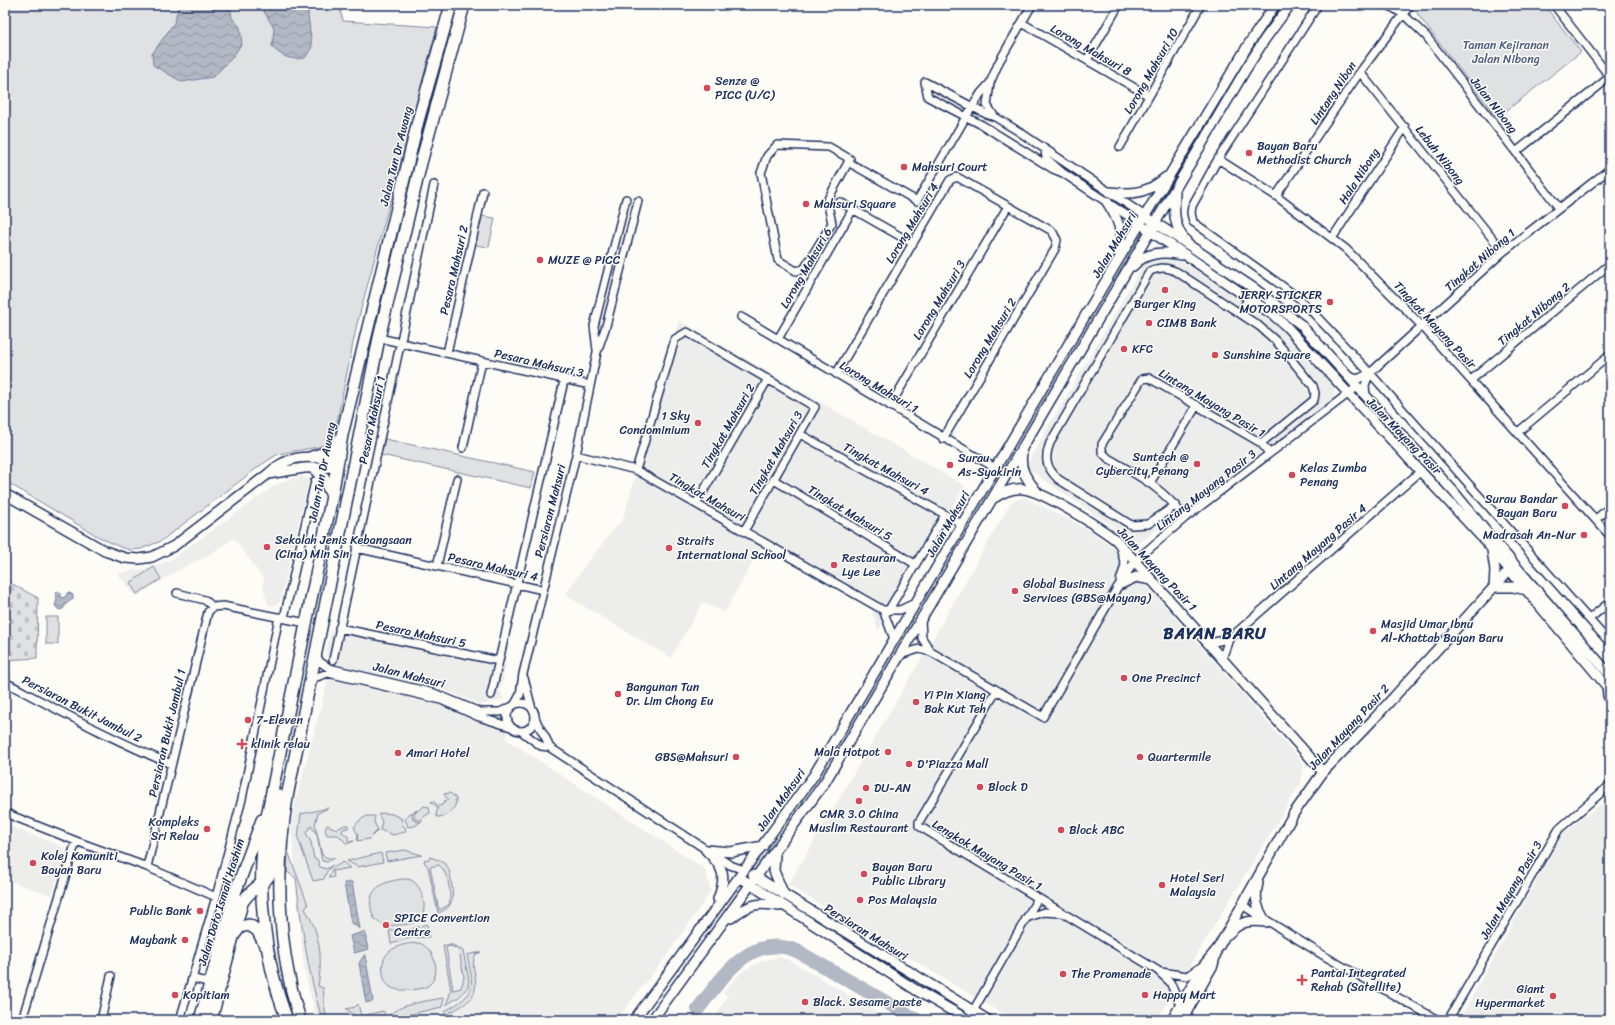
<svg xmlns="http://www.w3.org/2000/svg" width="1615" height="1025" font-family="Sriracha,sans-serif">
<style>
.built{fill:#edeeec}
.green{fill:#e0e1e3;stroke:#7e88a0;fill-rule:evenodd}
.cemetery{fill:url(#cemetery-stones);stroke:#7e88a0}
.water{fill:url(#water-waves);stroke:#76819c}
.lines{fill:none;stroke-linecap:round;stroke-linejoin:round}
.river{stroke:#b3b8c5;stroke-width:14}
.minor-casing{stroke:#1b2f5e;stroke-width:10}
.tertiary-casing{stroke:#1b2f5e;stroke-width:12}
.primary-casing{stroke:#1b2f5e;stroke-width:14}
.minor{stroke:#fdfcf7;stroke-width:7}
.tertiary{stroke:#fdfcf7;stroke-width:9}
.primary{stroke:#fdfcf7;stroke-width:11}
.poi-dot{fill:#d1495b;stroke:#fdfcf7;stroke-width:1.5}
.labels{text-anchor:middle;stroke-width:3;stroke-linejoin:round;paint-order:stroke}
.park-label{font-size:12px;fill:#4c5c7f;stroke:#fdfcf7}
.street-label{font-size:12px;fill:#1b2f5e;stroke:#fdfcf7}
.poi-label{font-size:12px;fill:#1b2f5e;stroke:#fdfcf7;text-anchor:start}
.district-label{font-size:16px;font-weight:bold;letter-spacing:1px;fill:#1b2f5e;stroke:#fdfcf7}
</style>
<defs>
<pattern id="cemetery-stones" width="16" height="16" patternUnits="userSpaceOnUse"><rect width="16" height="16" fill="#e0e1e3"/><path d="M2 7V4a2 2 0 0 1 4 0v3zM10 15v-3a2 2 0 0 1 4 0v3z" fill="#c0c1c5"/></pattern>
<pattern id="water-waves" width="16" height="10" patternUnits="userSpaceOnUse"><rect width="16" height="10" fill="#b3b8c5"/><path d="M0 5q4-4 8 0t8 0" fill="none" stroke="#9196a3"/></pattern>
</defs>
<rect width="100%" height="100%" fill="#fdfcf7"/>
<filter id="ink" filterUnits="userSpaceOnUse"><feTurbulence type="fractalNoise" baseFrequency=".025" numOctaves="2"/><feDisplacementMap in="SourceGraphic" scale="8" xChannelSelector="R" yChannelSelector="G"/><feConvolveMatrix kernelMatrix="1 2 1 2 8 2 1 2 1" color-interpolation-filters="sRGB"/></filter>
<g filter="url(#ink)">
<path class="built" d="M1171,255L1274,319L1336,385L1333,399L1138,544L1025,467L1146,260Z
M679,320L965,486L878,631L872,610L762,546L724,613L703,602L671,658L565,595L589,560L623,519Z
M302,476L309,479L280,602L272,606L268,605L263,587L264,580L234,538L207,556L178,570L136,597L117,573L149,568L172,559L274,486L289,479Z
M1024,497L1087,529L1114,548L1304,764L1301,783L1157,1020H1013L788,885L923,656L1011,502Z
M331,629L506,665L500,691L504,699L481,705L440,688L332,664L326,654Z
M330,673L439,700L499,726L508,732L506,739L705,869L711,891L666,957L616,1020H317L304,970L291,825L294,807Z
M1610,797V1020H1459L1563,833Z
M5,824L66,848L52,896L5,879Z
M778,957L789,960L891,1020H714L727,996L723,992L743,971L761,961Z"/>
<path class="green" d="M5,5H339L343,21L437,27L357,324L333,441L318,447L278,454L261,465L161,541L141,549L131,550L120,547L99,537L5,481Z
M1421,5H1544L1581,52L1497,118L1418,15L1417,11Z
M482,216L495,218L489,247L475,245Z
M385,439L535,472L531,488L381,455Z
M154,567L161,579L137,594L130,583Z
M46,617H58V644H46Z
M450,793L456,798C457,809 448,817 437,817L436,814L438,808L431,802L433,801L439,806L442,805L444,801L448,800L444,794Z
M424,806L429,807L430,813L420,819L416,820L414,817L415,813Z
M328,808L318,813L315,825L322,855L328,858H335L327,862L322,861L317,835L311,826L306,833L311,842L314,859H317L320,867L326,869L333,865L327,871L324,879L313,881L298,838L301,814Z
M417,810L412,814L413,819L417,822L423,820L415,826L408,827L405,819L409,814Z
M383,813L392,814L401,818L403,826L406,828L405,832L393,835L380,830L382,821L378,815Z
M367,816H375L374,822L378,830L369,839L357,841L358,835L354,827L360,820Z
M327,825L337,829L345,825H348V828L343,829L342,832L348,836V842L354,841L347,844L338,835H327L325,830Z
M405,850L422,855L387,861L385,853Z
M288,851L308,905L305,909C320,932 323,958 318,986L323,988L326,1020H322L321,1016C308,971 301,925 296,878L287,872Z
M381,853L383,862L358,867L347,861Z
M430,857C435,859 441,860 445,864C449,868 450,873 451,879C453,894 456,907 438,913L428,867L424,862L425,859L429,860ZM439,865C448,871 452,895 449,905L439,910L430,867Z
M343,862L350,868L333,871L334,877L328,878L333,868Z
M408,879C422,882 430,909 419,920C413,924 405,925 398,925C391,926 384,926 378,922C373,918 372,914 371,908C367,886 389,879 408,879Z
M427,924L429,937L411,938L391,944L389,930H409Z
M419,943C434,947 442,973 430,984C425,989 417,989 410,990C403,990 395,991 389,986C384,982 384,978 383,973C379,950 400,943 419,943Z
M443,945H453L463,951L469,980L468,987L459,997L446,1005L451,991ZM450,946L456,948L459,951L464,977L461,988L453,990L446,947Z
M481,952L476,954C473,960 473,964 474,970C480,999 469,1002 445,1015V1011C477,994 474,987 467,955Z
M442,998L444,999L442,1007L385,1020C397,1003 424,1002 442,998Z
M358,1004L361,1016L383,1011L385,1014L383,1020H360L346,1009L355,1007Z"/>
<path class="cemetery" d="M5,580L38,598L37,658L5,660Z"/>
<path class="water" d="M179,5H230L232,18L240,27L242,43L232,58L213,77L182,82L153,65L152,54L174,23Z
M260,5H310L308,15L312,47L305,58C290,60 284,58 272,47L274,28Z
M57,591L61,593V597L64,598L68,592L73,595V599L67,603L63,609L59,610L55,606L57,599L55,594Z
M352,882L360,929L351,923L344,883Z
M363,932L366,934V941L369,949L354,953L350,936Z
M365,954L373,1001L366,1003L359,963Z"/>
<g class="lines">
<path class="river" d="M698,1009C723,977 750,932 797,951L917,1020"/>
<defs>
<path id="minor" d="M1318,5L1218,159L1192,206L1191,213L1193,222L1299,298L1370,373L1610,643
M1388,5L1403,14L1426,36L1559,208
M1554,5L1610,77
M1022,23L1149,96
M1087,60L1119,5
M1360,72L1503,252
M925,82L986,114L995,117L1018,131L1145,216
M925,82L928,97L982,125L1053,169L1063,173
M990,83L987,105L994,116
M777,145L829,147L850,159L827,201L832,223L804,269L796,271L778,260L761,173L767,156Z
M1120,147L1201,5
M1045,149L1046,158L1063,173L1140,224
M1516,152L1610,77
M1218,159L1276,196L1346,249L1422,326L1610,536
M848,162L917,201L966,117L981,93L990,83L999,62L1032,5
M1276,196L1360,72L1410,5
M840,202L912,243
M1333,237L1405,127
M1240,313L1249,298
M741,317L1007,475
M379,338L590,385
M778,339L853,209
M597,350L594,326L626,199
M447,353L483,192
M836,374L950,180L957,177L1052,231L1057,240L1055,249L943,439
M1348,376L1358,379L1370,373L1503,252L1610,169
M1471,380L1610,264
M1366,396L1365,385L1370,373
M890,406L1008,206
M1518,432L1610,355
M800,434L962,524
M463,448L482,361
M576,455L636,470L883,610H900L915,603
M636,470L675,339L687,332L815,407L744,531
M774,480L915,564
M1150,483L1197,405
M696,504L768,379
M1176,505L1148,524L1131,525L1058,479C1046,467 1044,459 1050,443L1150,271C1161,267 1167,267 1177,272L1259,326L1276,341L1313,386L1315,393L1314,400L1261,443
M1185,518C1162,487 1140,477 1108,458L1102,452V444L1142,379L1149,378L1261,443L1269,453
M1596,519L1610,507
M1120,547L1125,565L1120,581
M357,548L543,590
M437,566L457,479
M177,593L205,600L213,607
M883,610L894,639
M888,611L945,515
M284,618L315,481
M1589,619L1610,602
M921,620L922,638L931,652
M339,628L499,661
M1209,643L1229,639L1421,471
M316,655L320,662L329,668L434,693L480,712H500L511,707
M900,655L919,649L931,652L1043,717L1117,588L1135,561L1185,518L1357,387
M1222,659L1229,639
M333,660L434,185
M524,678L532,709
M311,679L328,673L425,696L441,700L479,717L511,727
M5,682C60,711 113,740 171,764
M1606,684L1607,696L1610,701
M997,690L919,822V826L1157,970L1170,982L1180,1005
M491,695L564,381
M507 717a14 14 0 1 1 28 0a14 14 0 1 1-28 0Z
M515,704L520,695L523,674L576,455L597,352L606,326L638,201
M535,717C538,728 547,736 549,747
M521,731L541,746L549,747L730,865L744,870
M5,813L76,841L147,867L216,897
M147,867L208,612L213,607L223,606L306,623
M1242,905L1326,957L1438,1020
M1026,918L1044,912L1060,913
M1161,972L1187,976L1201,967
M192,978L210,983
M973,1011L1038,898
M22,1020L76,841
M101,1020L111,976
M180,1020L216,897L242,799L279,617
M1448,1020L1559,829L1610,785"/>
<path id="tertiary" d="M1110,192C1133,195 1148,193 1166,177
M1175,193C1174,211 1173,226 1186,241
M1107,202C1118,219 1124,232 1119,253
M1151,220L1255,289L1300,324L1454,492L1493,540L1610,675
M1146,228L1272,314L1285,325L1487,543L1610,690
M1133,266C1145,252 1165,251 1182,255
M1022,453C1019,470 1027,479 1037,492
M268,474L304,468L337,467
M5,494L105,551L125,558L139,559L152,557L174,546L268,474C290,452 311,457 339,459
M994,498C1003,492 1012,488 1023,489C1043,491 1099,527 1116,540L1323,772
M1492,550L1495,570L1494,587
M1121,584L1136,577L1152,580
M1494,587H1513L1527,590
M706,850C724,868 727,875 718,899
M706,850L731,852L763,846
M775,854L774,871L784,895
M753,875L988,1020
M739,877L916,990L968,1020
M1258,883C1254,899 1257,908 1266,922
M731,918C749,904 758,902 780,906
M1228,934C1241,921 1248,920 1266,922
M634,1020L814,775L1117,262L1250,42L1275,5
M652,1020L825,782L1246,69L1265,39L1290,5
M1172,1020L1204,965L1218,948L1294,813L1323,772L1372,721L1514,565
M1182,1020L1213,965L1216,953"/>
<path id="primary" d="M312,457L331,451L340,439
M314,468L324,478L332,496
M234,935L240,927L249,925L257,930L265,945
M200,1020L234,896L262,820
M211,1020L242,903C250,888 266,884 270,874L279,795
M287,1020C263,957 256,887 266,821L332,496L342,435L418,121L451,5
M300,1020C277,947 275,872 287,797L379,338L421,163L464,5"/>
</defs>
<use href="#minor" class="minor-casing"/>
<use href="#tertiary" class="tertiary-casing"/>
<use href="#primary" class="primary-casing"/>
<use href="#minor" class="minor"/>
<use href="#tertiary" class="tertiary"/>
<use href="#primary" class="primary"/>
</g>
</g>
<g class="poi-dot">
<circle cx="707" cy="88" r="4"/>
<circle cx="1249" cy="153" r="4"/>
<circle cx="904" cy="167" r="4"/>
<circle cx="806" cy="204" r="4"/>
<circle cx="540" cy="260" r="4"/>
<circle cx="1165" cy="290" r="4"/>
<circle cx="1330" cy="302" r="4"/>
<circle cx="1149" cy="323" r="4"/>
<circle cx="1124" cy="349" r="4"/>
<circle cx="1215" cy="355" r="4"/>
<circle cx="698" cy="423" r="4"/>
<circle cx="1197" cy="464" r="4"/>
<circle cx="950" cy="465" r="4"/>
<circle cx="1292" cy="475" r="4"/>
<circle cx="1565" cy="506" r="4"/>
<circle cx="1584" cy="535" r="4"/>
<circle cx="267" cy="547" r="4"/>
<circle cx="669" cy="548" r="4"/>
<circle cx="834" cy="565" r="4"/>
<circle cx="1015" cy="591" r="4"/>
<circle cx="1373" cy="631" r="4"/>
<circle cx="1124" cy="678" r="4"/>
<circle cx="618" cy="694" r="4"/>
<circle cx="916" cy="702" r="4"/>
<circle cx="248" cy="720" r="4"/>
<path d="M240 738h4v4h4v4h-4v4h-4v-4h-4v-4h4z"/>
<circle cx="888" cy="752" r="4"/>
<circle cx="398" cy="753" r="4"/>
<circle cx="736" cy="757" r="4"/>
<circle cx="1140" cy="757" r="4"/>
<circle cx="909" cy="764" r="4"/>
<circle cx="980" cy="787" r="4"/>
<circle cx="866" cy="788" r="4"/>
<circle cx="859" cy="801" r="4"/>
<circle cx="207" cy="829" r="4"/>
<circle cx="1061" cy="830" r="4"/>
<circle cx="33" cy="863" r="4"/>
<circle cx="864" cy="874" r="4"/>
<circle cx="1162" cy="885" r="4"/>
<circle cx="860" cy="900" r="4"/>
<circle cx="200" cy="911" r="4"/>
<circle cx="386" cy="925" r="4"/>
<circle cx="185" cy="940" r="4"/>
<circle cx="1063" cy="974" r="4"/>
<path d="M1300 974h4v4h4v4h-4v4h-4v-4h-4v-4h4z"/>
<circle cx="175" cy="995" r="4"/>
<circle cx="1145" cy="995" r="4"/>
<circle cx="1553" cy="996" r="4"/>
<circle cx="805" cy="1002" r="4"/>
</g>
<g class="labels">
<g class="park-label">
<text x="1506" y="49">Taman Kejiranan<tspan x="1506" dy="14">Jalan Nibong</tspan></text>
</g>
<g class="street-label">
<text transform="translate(1091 50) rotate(30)" y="4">Lorong Mahsuri 8</text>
<text transform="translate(1151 71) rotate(-60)" y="4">Lorong Mahsuri 10</text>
<text transform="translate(1333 93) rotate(-56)" y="4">Lintang Nibon</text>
<text transform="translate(1494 105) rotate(52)" y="4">Jalan Nibong</text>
<text transform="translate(1440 155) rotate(52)" y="4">Lebuh Nibong</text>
<text transform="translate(396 156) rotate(-76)" y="4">Jalan Tun Dr Awang</text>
<text transform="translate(1359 176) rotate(-57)" y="4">Hala Nibong</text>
<text transform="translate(912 223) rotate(-59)" y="4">Lorong Mahsuri 4</text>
<text transform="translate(1114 245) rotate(-59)" y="4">Jalan Mahsuri</text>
<text transform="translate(1480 260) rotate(-41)" y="4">Tingkat Nibong 1</text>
<text transform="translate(806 268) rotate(-60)" y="4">Lorong Mahsuri 6</text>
<text transform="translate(454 270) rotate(-77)" y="4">Pesara Mahsuri 2</text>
<text transform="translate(939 300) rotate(-59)" y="4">Lorong Mahsuri 3</text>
<text transform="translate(1534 314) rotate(-40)" y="4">Tingkat Nibong 2</text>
<text transform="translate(1435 325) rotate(47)" y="4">Tingkat Mayang Pasir</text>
<text transform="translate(990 338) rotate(-59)" y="4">Lorong Mahsuri 2</text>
<text transform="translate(539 363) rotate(13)" y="4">Pesara Mahsuri 3</text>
<text transform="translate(879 387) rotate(31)" y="4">Lorong Mahsuri 1</text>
<text transform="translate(1212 403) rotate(31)" y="4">Lintang Mayang Pasir 1</text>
<text transform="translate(372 420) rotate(-78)" y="4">Pesara Mahsuri 1</text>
<text transform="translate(728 426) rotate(-60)" y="4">Tingkat Mahsuri 2</text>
<text transform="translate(1404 436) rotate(46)" y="4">Jalan Mayang Pasir</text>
<text transform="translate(776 453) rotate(-60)" y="4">Tingkat Mahsuri 3</text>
<text transform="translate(886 469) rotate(29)" y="4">Tingkat Mahsuri 4</text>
<text transform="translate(322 472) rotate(-79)" y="4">Jalan Tun Dr Awang</text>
<text transform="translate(1206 490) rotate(-38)" y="4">Lintang Mayang Pasir 3</text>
<text transform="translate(707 497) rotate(30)" y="4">Tingkat Mahsuri</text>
<text transform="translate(550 511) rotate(-76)" y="4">Persiaran Mahsuri</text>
<text transform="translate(850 513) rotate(31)" y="4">Tingkat Mahsuri 5</text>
<text transform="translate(948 524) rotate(-60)" y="4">Jalan Mahsuri</text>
<text transform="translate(1318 547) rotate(-41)" y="4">Lintang Mayang Pasir 4</text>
<text transform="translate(493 567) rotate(13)" y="4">Pesara Mahsuri 4</text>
<text transform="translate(1157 569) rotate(47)" y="4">Jalan Mayang Pasir 1</text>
<text transform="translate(421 634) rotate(12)" y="4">Pesara Mahsuri 5</text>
<text transform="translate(409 675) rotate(14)" y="4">Jalan Mahsuri</text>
<text transform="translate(82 709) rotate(27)" y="4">Persiaran Bukit Jambul 2</text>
<text transform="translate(1349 727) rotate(-47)" y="4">Jalan Mayang Pasir 2</text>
<text transform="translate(167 733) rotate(-77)" y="4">Persiaran Bukit Jambul 1</text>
<text transform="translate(781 800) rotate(-54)" y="4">Jalan Mahsuri</text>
<text transform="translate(987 855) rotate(31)" y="4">Lengkok Mayang Pasir 1</text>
<text transform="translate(1511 890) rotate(-60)" y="4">Jalan Mayang Pasir 3</text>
<text transform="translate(221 902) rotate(-73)" y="4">Jalan Dato Ismail Hashim</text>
<text transform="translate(866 932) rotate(32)" y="4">Persiaran Mahsuri</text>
</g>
<g class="poi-label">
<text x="715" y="85">Senze @<tspan x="715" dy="14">PICC (U/C)</tspan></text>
<text x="1257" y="150">Bayan Baru<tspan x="1257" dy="14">Methodist Church</tspan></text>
<text x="912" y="171">Mahsuri Court</text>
<text x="814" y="208">Mahsuri Square</text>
<text x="548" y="264">MUZE @ PICC</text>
<text x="1322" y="299" text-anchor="end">JERRY STICKER<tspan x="1322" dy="14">MOTORSPORTS</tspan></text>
<text x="1165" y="308" text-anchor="middle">Burger King</text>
<text x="1157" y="327">CIMB Bank</text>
<text x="1132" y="353">KFC</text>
<text x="1223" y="359">Sunshine Square</text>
<text x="690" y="420" text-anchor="end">1 Sky<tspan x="690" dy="14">Condominium</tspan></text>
<text x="1189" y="461" text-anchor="end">Suntech @<tspan x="1189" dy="14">Cybercity Penang</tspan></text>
<text x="958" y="462">Surau<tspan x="958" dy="14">As-Syakirin</tspan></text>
<text x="1300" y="472">Kelas Zumba<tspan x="1300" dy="14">Penang</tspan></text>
<text x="1557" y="503" text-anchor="end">Surau Bandar<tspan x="1557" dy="14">Bayan Baru</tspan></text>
<text x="1576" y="539" text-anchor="end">Madrasah An-Nur</text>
<text x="275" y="544">Sekolah Jenis Kebangsaan<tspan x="275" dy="14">(Cina) Min Sin</tspan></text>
<text x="677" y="545">Straits<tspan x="677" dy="14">International School</tspan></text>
<text x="842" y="562">Restauran<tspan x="842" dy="14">Lye Lee</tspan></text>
<text x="1023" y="588">Global Business<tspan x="1023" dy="14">Services (GBS@Mayang)</tspan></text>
<text x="1381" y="628">Masjid Umar Ibnu<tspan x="1381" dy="14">Al-Khattab Bayan Baru</tspan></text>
<text x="1132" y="682">One Precinct</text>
<text x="626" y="691">Bangunan Tun<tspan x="626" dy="14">Dr. Lim Chong Eu</tspan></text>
<text x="924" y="699">Yi Pin Xiang<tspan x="924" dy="14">Bak Kut Teh</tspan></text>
<text x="256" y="724">7-Eleven</text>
<text x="251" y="748">klinik relau</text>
<text x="880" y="756" text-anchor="end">Mala Hotpot</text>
<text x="406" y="757">Amari Hotel</text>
<text x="728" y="761" text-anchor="end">GBS@Mahsuri</text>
<text x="1148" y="761">Quartermile</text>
<text x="917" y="768">D'Piazza Mall</text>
<text x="988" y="791">Block D</text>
<text x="874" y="792">DU-AN</text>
<text x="859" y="818" text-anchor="middle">CMR 3.0 China<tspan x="859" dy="14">Muslim Restaurant</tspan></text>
<text x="199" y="826" text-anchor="end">Kompleks<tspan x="199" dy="14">Sri Relau</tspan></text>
<text x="1069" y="834">Block ABC</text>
<text x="41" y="860">Kolej Komuniti<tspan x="41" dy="14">Bayan Baru</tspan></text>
<text x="872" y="871">Bayan Baru<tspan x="872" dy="14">Public Library</tspan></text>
<text x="1170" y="882">Hotel Seri<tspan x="1170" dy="14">Malaysia</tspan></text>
<text x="868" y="904">Pos Malaysia</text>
<text x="192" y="915" text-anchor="end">Public Bank</text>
<text x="394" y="922">SPICE Convention<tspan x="394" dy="14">Centre</tspan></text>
<text x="177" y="944" text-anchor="end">Maybank</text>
<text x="1311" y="977">Pantai Integrated<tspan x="1311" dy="14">Rehab (Satellite)</tspan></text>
<text x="1071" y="978">The Promenade</text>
<text x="1545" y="993" text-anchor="end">Giant<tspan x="1545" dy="14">Hypermarket</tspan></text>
<text x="183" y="999">Kopitiam</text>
<text x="1153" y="999">Happy Mart</text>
<text x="813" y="1006">Black. Sesame paste</text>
</g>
<g class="district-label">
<text x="1215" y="639">BAYAN BARU</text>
</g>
</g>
<rect width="1615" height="1025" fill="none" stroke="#fdfcf7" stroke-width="20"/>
<rect x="10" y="10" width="1595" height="1005" fill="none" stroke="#1b2f5e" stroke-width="1.5" filter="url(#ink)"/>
</svg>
